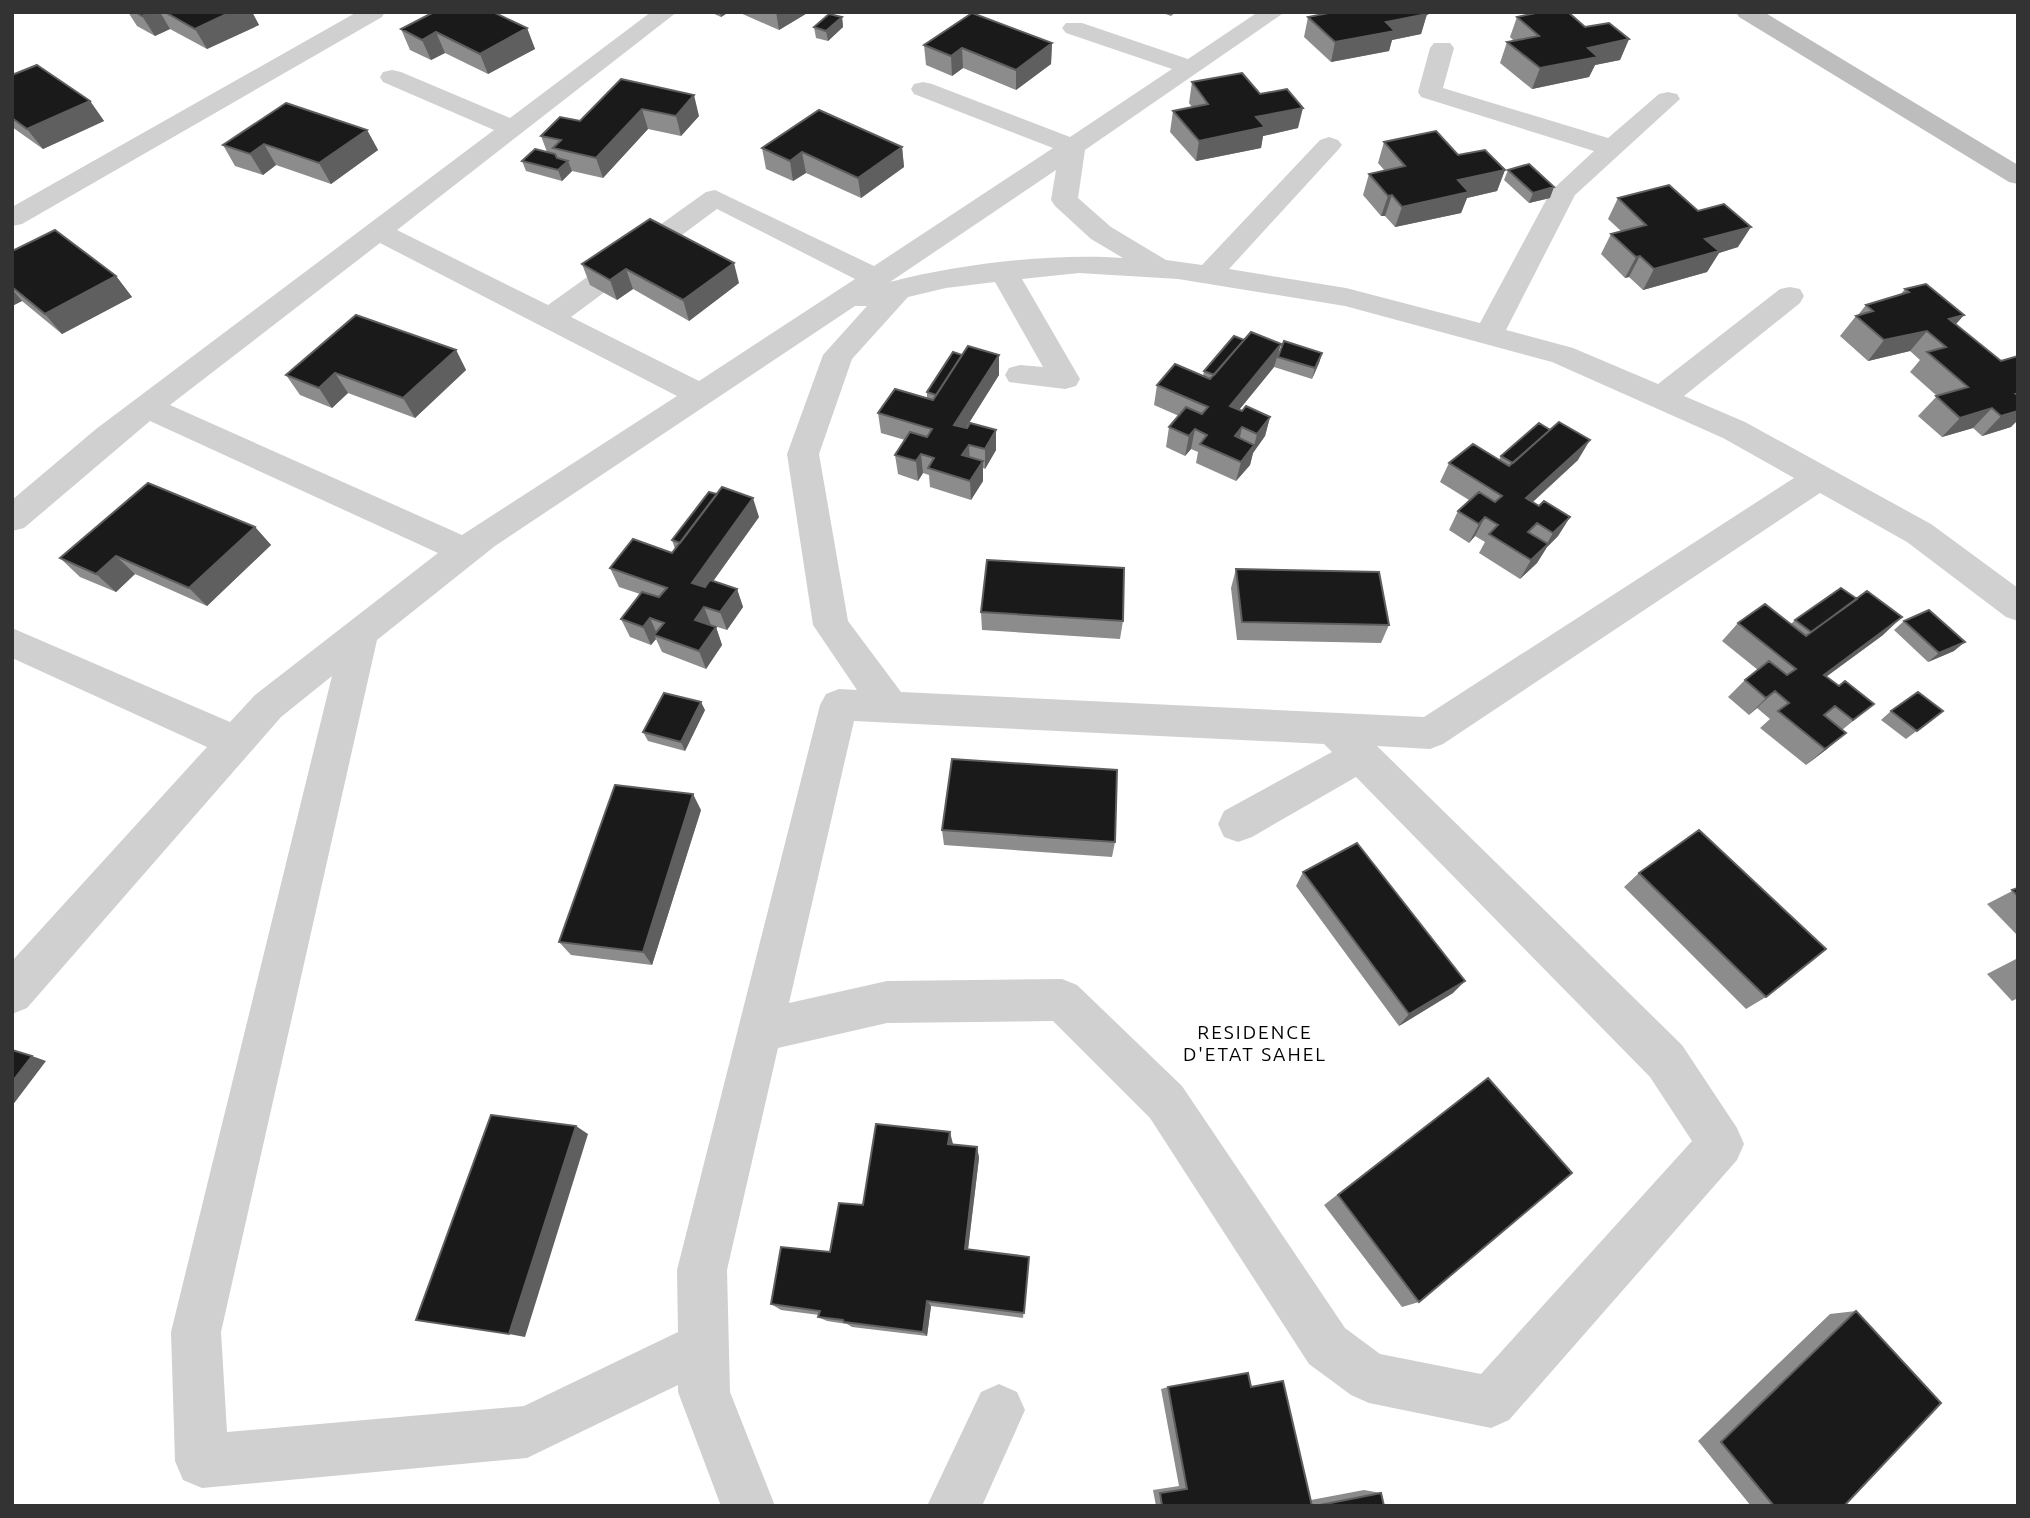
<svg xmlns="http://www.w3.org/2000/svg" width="2030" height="1518" font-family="Ubuntu,sans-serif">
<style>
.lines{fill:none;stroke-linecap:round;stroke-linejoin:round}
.street{fill:#d0d0d0;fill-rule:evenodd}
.secondary{fill:#bdbdbd;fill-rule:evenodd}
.wall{fill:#8c8c8c}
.shaded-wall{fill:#5f5f5f}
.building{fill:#1a1a1a;stroke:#5f5f5f;stroke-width:2}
.labels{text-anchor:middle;stroke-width:7;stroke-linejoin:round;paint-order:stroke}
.neighbourhood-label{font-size:19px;letter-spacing:2px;fill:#000;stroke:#fff}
</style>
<rect width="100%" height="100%" fill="#fff"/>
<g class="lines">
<path class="street" d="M357,12H385L382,17L22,224L12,226V207Z
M651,12H677L397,230L548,305L706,192L715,190L874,266L1053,148L914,94L911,89L914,84L923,82L932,84L1070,137L1172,69L1066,33L1062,28L1066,23H1082L1188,59L1258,12H1285L1085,150L1078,198L1111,227L1166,260L1202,265L1320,140L1329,137L1338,140L1342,145L1338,150L1229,269L1346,288L1480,323L1551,191L1594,151L1421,97L1418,92L1430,48L1434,43H1450L1454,48L1443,88L1608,138L1659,94L1668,92L1677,94L1680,99L1575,195L1506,330L1573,348L1658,384L1780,289L1790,287L1800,289L1804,296L1800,303L1684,396L1745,422L1931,524L2018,588V621L2006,617L1907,542L1820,493L1443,744L1430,749L1377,746L1682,1045L1737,1128L1744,1144L1737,1160L1509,1420L1491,1428L1369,1403L1351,1395L1309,1364L1150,1118L1053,1021L887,1023L778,1048L727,1270L730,1392L775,1506H721L678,1392V1385L527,1458L202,1488L183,1480L175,1461L171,1332L332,676L281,717L27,1008L12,1014V961L207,747L12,658V628L230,722L255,695L438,553L150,421L24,528L12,531V500L96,429L494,130L383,82L380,77L383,72L392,70L401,72L510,118ZM1056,170L1051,200L1055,206L1091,239L1123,258C1050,253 960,264 890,282ZM717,209L855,279L699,381L571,317ZM380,243L677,396L462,535L170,405ZM1079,273L1178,279L1345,306L1552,362L1723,438L1794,478L1424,717L901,692L848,621L819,454L852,359L908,297L946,288L995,282L1043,367L1020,365L1009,368L1005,375L1009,382L1065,389L1076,386L1080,379L1022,279ZM855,306H867L823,355L787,454L813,625L857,690L839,689L826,694L820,705L677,1270L678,1332L524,1406L227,1432L221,1332L377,640L495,546ZM854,721L1324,744L1332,752L1224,811L1218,824L1224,837L1238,842L1252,837L1356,777L1650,1077L1692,1141L1481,1374L1380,1354L1345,1328L1182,1086L1077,985L1062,979L887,981L789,1003Z
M999,1384L1017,1392L1025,1410L982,1506H927L981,1392Z"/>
<path class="secondary" d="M1736,12H1764L2018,165V184L2009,182L1739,17Z"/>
</g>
<path class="wall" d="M128,12H252L259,25L207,49L170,29L155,36L137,26Z
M710,12H729L721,17Z
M738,12H809L779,30Z
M1160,12H1176L1171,16Z
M1318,12H1426L1427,14L1421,34L1392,40L1389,51L1331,62L1304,37L1308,17L1320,15Z
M842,17L843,27L828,41L816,38L814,27Z
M1517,17L1585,27L1629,39L1620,60L1595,65L1589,77L1532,89L1500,63L1507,42L1514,41L1510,37Z
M527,28L535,49L488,74L445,53L431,60L410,50L401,29Z
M1052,43L1051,64L1016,90L963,68L952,76L926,65L924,45Z
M12,75L90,101L104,121L43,149L12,127Z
M621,79L699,116L681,136L648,129L603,178L572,171L562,181L526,171L522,161L547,152L541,136L580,121Z
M1192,82L1260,94L1298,128L1263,136L1261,148L1196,161L1170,132L1173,111L1192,107L1189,103Z
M367,130L378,150L331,184L276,165L263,175L235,166L223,145Z
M1384,142L1458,155L1505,170L1497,191L1467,198L1461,213L1395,227L1385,216H1381L1363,195L1369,174L1385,171L1378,163Z
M902,147L904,167L861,198L806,173L793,181L766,169L762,148Z
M1508,170L1550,198L1529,203L1504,180Z
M1618,198L1738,247L1719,253L1707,272L1643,290L1629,277L1625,278L1601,254L1611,234L1621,231L1608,219Z
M12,251L116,276L132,297L62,334L22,301L12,306Z
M582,264L739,283L689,321L633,289L617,300L590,285Z
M1905,289L1964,315L1956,324L2011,427L1982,436L1973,428L1942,437L1918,416L1937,396L1910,372L1920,360L1910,351L1868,361L1840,336L1856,316L1858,315L1866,305L1901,294Z
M1244,340L1281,344L1279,351L1322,353L1319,363L1312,379L1274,367L1239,410L1270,417L1265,436L1253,453L1250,465L1236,481L1196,463L1198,452L1191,449L1185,456L1166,447L1169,427L1179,416L1154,405L1157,385L1203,376L1204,371Z
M456,350L466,370L415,418L348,393L332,408L300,395L286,375Z
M999,375L966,428L996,430V450L985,469L983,468V481L971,500L930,487L929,475L923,473L918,481L898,474L895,455L905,440L881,433L878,413L927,399V392Z
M1501,456L1578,460L1533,502L1539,506L1570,517L1558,536L1547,547L1537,563L1520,579L1479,553L1485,542L1475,536L1469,543L1449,530L1458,511L1469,500L1440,482L1449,463L1499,460Z
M759,517L713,581L737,589L743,607L727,630L711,625L716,627L722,645L706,669L662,652L656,639L651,645L630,637L621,619L640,594L619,587L610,568L672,553L675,549L672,540Z
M255,527L271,545L207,606L135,574L116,592L80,577L60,558Z
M1236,569L1389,625L1381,643L1237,640L1231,588Z
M981,612L1123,621L1120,639L982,630Z
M1795,620L1883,635L1826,677L1839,686L1874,704L1842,730L1827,749L1806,765L1760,728L1770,719L1757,708L1749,715L1728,697L1745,680L1758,670L1722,641L1738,623L1791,624Z
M1904,621L1954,651L1928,662L1894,630Z
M705,710L685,751L648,741L643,732Z
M1891,711H1943L1906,739L1881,720Z
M701,810L652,965L571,955L559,942Z
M942,830L1115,842L1112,857L944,845Z
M1303,872L1453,993L1399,1026L1296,886Z
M1639,873L1766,997L1746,1009L1624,887Z
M2018,888V936L1987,904Z
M2018,958V998L2012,1001L1987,974Z
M1488,1078L1419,1302L1402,1307L1324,1205Z
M953,1144L977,1147L979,1158L968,1250L1029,1257L1023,1318L931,1306L927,1336L852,1327L847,1324L827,1321L818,1317L819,1315L781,1310L771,1304L830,1252L863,1205Z
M1856,1311L1844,1506H1751L1698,1441L1830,1314Z
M1168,1387H1251L1311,1500L1364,1490L1381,1493L1384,1506H1156L1153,1490L1179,1486L1161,1389Z"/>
<path class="shaded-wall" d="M150,12H160L170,29L155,36L142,16Z
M231,12H252L259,25L207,49L195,29Z
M720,12H729L721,17Z
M776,12H809L779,30Z
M1427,14L1421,34L1392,40L1389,51L1331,62L1335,42L1386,22Z
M842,17L843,27L828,41L826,31Z
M527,28L535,49L488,74L480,54Z
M436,32L445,53L431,60L422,40Z
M1629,39L1620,60L1595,65L1589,77L1532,89L1540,68L1588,48Z
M1052,43L1051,64L1016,90V70Z
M962,48L963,68L952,76L951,56Z
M694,95L699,116L681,136L676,116Z
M90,101L104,121L43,149L27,129Z
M1303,108L1298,128L1263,136L1261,148L1196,161L1199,141L1256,117Z
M642,109L648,129L603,178L596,158Z
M367,130L378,150L331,184L319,163Z
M264,144L276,165L263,175L250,154Z
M902,147L904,167L861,198L858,178Z
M802,152L806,173L793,181L790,161Z
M568,161L572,171L562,181L558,170Z
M1505,170L1497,191L1467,198L1461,213L1395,227L1402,207L1458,180Z
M1554,187L1550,198L1529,203L1533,193Z
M1392,195L1385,216H1381L1388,196Z
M1751,227L1738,247L1719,253L1707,272L1643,290L1654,269L1705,239Z
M1640,256L1629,277L1625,278L1636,257Z
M734,263L739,283L689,321L683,300Z
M626,269L633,289L617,300L610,280Z
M116,276L132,297L62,334L45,314Z
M12,289L22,301L12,306Z
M1964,315L1946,335L1949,319Z
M1927,331L1910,351L1868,361L1884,340Z
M1281,344L1274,367L1226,426L1230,406Z
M456,350L466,370L415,418L403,398Z
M1322,353L1319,363L1312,379L1315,368Z
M999,355V375L955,445L954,425Z
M335,373L348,393L332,408L319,388Z
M1992,408L1973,428L1942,437L1960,418Z
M2018,411V420L2011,427L1982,436L2001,416Z
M1270,417L1265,436L1253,453L1250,465L1236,481L1241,462L1254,446L1257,434Z
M1242,427L1238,447L1235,436Z
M1195,429L1191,449L1185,456L1189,436Z
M996,430V450L985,469V449Z
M1590,440L1578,460L1516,517L1526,498Z
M969,445L970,464L962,455Z
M921,454L923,473L918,481L916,461Z
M983,461V481L971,500L970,481Z
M753,498L759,517L699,601L692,583Z
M1485,517L1475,536L1469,543L1479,524Z
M1570,517L1558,536L1547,547L1537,563L1520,579L1531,560L1544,549L1553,533Z
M255,527L271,545L207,606L189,588Z
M116,556L135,574L116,592L96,574Z
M737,589L743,607L727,630L720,612Z
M704,607L711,625L695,620Z
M1902,617L1883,635L1805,692L1824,675Z
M650,618L658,636L654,635L656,639L651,645L643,627Z
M716,627L722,645L706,669L699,651Z
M1965,642L1954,651L1928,662L1939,653Z
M1775,691L1757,708L1749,715L1766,698Z
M701,702L705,710L685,751L681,742Z
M1846,733L1827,749L1806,765L1825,749Z
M693,794L701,810L652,965L643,952Z
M1465,981L1453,993L1399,1026L1409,1014Z
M32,1056L46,1061L12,1106V1082Z
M576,1126L588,1134L525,1337L509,1334Z
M950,1132L953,1144H948Z
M977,1147L979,1158L967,1257L965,1249Z
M927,1301L931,1306L927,1336L923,1332Z"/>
<path class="building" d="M136,12H150L142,16Z
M165,12H231L195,29Z
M434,12H493L527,28L480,54L436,32L422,40L401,29Z
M1333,12H1426L1427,14L1386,22L1395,31L1335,42L1308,17Z
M1540,12H1568L1585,27L1609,23L1629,39L1588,48L1598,57L1540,68L1507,42L1539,36L1517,17Z
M972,13L1052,43L1016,70L962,48L951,56L924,45Z
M829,14L842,17L826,31L814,27Z
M37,65L90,101L27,129L12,118V75Z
M1242,73L1260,94L1287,89L1303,108L1256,117L1265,127L1199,141L1173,111L1208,104L1192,82Z
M621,79L694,95L676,116L642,109L596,158L553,148L561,140L541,136L560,117L580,121Z
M286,103L367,130L319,163L264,144L250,154L223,145Z
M819,110L902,147L858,178L802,152L790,161L762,148Z
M1436,131L1458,155L1485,150L1505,170L1458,180L1469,192L1402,207L1392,195L1388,196L1369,174L1405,166L1384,142Z
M535,149L555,154L557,158L568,161L558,170L522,161Z
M1529,164L1554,187L1533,193L1508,170Z
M1669,185L1698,211L1724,204L1751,227L1705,239L1719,251L1654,269L1640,256L1636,257L1611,234L1646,225L1618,198Z
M650,219L734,263L683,300L626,269L610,280L582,264Z
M55,230L116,276L45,314L12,287V251Z
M1926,284L1964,315L1949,319L2001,361L2018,356V394H2016L2018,396V411L2001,416L1992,408L1960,418L1936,396L1968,387L1927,352L1946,347L1927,331L1884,340L1856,316L1873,311L1866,305L1909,292L1905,289Z
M356,315L456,350L403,398L335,373L319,388L286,375Z
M1251,332L1281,344L1230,406L1242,411L1246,406L1270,417L1257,434L1242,427L1235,436L1254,445L1241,462L1200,444L1207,435L1195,429L1189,436L1169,427L1186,407L1202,414L1208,407L1157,385L1175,364L1210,379Z
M1234,336L1244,340L1214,375L1204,371Z
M1284,341L1322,353L1315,368L1278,357Z
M968,346L999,355L954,425L967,428L970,423L996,430L985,449L969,445L962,455L983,461L970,481L928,468L934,458L921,454L916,461L895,455L910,432L927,437L932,429L878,413L895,389L933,400Z
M953,352L962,355L936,395L927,392Z
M1559,422L1590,440L1526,498L1539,506L1544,501L1570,517L1553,533L1537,523L1528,532L1548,544L1531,560L1489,534L1498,525L1485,517L1479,524L1458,511L1479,492L1495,502L1502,496L1449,463L1473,444L1509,466Z
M1539,423L1550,430L1513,463L1501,456Z
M148,483L255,527L189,588L116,556L96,574L60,558Z
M722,487L753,498L692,583L705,587L710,580L737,589L720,612L704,607L695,620L716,627L699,651L654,635L664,623L650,618L643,627L621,619L642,592L659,597L667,588L610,568L633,539L672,553Z
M709,492L717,494L680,543L672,540Z
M987,560L1124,568L1123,621L981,612Z
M1236,569L1379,572L1389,625L1242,622Z
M1841,588L1857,599L1811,632L1795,620Z
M1867,591L1902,617L1824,675L1839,686L1845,681L1874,704L1853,720L1835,706L1824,715L1846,733L1825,749L1778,711L1789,703L1775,691L1766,698L1745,680L1769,661L1787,675L1796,669L1738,623L1765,604L1806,636Z
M1929,610L1965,642L1939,653L1904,621Z
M1918,692L1943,711L1917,731L1891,711Z
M664,693L701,702L681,742L643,732Z
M952,759L1117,770L1115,842L942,830Z
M615,785L693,794L643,952L559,942Z
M1699,830L1826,949L1766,997L1639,873Z
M1357,843L1465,981L1409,1014L1303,872Z
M2018,888V896L2012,890Z
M12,1050L32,1056L12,1082Z
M1488,1078L1572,1173L1419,1302L1338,1195Z
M491,1115L576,1126L509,1334L416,1320Z
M876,1124L950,1132L948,1144L977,1147L965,1249L1029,1257L1024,1313L927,1301L923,1332L844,1322L843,1320L818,1317L820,1311L771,1304L781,1247L830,1252L839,1203L863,1205Z
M1856,1311L1941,1403L1844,1506H1774L1721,1442Z
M1248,1373L1251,1387L1283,1381L1312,1506H1162L1160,1493L1187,1489L1168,1387Z
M1381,1493L1384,1506H1315Z"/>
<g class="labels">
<g class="neighbourhood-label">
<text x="1255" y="1039">RESIDENCE<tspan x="1255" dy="22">D'ETAT SAHEL</tspan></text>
</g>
</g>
<rect width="2030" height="1518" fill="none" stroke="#333333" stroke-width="28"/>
</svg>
